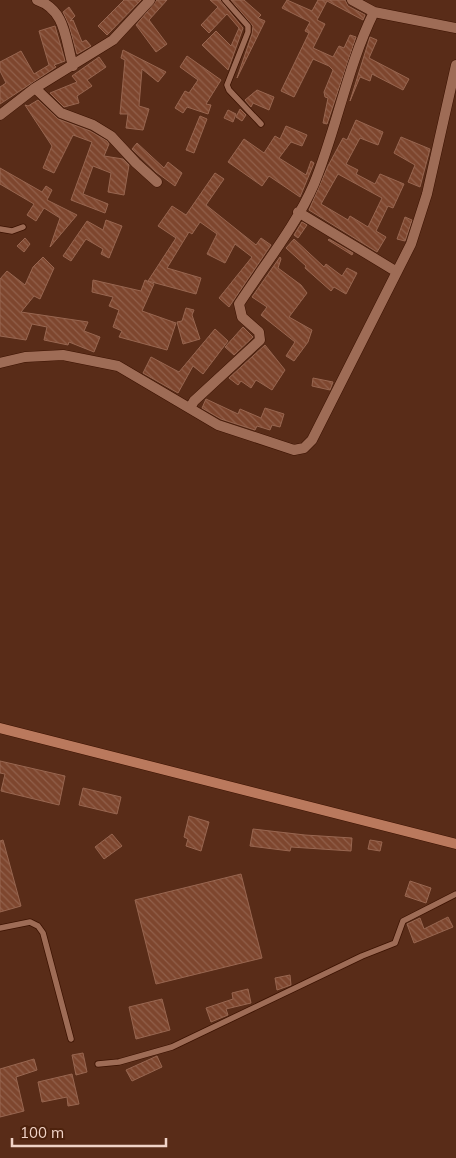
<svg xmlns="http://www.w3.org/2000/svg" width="456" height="1158" font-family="Mulish,sans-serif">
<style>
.building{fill:url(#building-back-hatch);stroke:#986650;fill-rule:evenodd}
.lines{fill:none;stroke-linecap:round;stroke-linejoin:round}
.service-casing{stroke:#3c1200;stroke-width:7}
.minor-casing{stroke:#3c1200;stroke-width:11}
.secondary-casing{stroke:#3c1200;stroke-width:11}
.service{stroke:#9e6c56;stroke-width:5.5}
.minor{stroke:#9e6c56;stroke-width:10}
.secondary{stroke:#ba795d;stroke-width:10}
</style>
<defs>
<pattern id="building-back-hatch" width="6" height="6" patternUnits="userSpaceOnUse" patternTransform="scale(1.25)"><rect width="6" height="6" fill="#7e462e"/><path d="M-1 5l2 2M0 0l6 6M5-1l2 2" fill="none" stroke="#91604b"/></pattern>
</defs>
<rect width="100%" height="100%" fill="#592c18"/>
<path class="building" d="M124,0H141L107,35L98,26Z
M157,0H167L149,20L167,44L156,52L136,25Z
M210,0H220L243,28L228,70L202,45L216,31L231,46L239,28L227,14L209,33L201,25L218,7Z
M231,0H244L261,15L258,18L265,21L237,78L252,34L253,26Z
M287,0L312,11L318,0H345L348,6L365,15L363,20L327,1L317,20L325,24L313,48L333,57L339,46L344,48L350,35L356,37L327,124L323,123L328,98L325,97L324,92L333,70L329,66L313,59L294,97L281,91L309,33L305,31L310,22L282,8Z
M69,7L75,16L70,21L73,20L82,42L86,40L91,46L77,54L69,25L63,12Z
M55,26L65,61L54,65L56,67L0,104V87L6,83L0,71V62L21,51L34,74L49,65L39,31Z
M370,37L377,40L369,58L409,79L403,90L372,74L370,81L360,77L350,101Z
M123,50L166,72L158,82L142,69L139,106L149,109L143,130L126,128L128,114H120L125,60L121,58Z
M187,56L221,80L206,104L211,105L208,114L187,107L183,113L175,108L185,91L189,93L198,80L180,67Z
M99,57L106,67L87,80L92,86L77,96L79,103L64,107L50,93L77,82L72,76Z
M257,90L274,97L269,110L253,103L251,107L245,100Z
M38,100L58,119L90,131L107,141L109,144L104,156L123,159L129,165L124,195L108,192L111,173L93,166L83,194L108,204L105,213L71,200L92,142L73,135L54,173L43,168L52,146L25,105L28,106Z
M240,109L246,115L242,121L236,117Z
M228,110L236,114L233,122L224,118Z
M200,116L207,119L194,153L186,150Z
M356,120L383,132L378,145L360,138L346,164L358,170L356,174L375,184L380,174L404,184L393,208L388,206L376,231L386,237L377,252L309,210L328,166L343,138L347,140ZM338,174L382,198L368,227L350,216L348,220L321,204Z
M286,126L307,135L302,146L291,142L279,158L306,175L311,161L314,163L300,197L269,176L262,186L228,162L244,139L264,153L275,136L280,139Z
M401,137L430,149L420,187L408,182L415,165L394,153Z
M137,143L164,168L168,162L182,173L175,186L156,172L132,149Z
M0,168L42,192L46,186L52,190L47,200L77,215L50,247L60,218L44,208L36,221L27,215L34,204L0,184Z
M215,173L224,179L206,205L256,245L261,238L271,245L229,307L219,298L252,257L235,244L225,263L207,254L217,234L200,222L192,234L189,232L167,268L201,278L196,294L148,281L176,238L158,226L172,206L186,215Z
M405,217L412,220L405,241L397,239Z
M106,220L122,226L109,258L101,254L103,249L86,239L71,261L63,256L87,221L103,230Z
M302,222L307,225L298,238L294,235Z
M25,238L30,244L24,252L17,246Z
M294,239L324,267L326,264L342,276L347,268L357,273L346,294L334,287L331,291L305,268L306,266L286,248Z
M329,239L353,253L352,255L328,240Z
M43,257L54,268L40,299L34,296L21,312L88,322L84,331L100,337L94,352L69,342L68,345L44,340L47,327L32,324L26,340L0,336V279L7,271L25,285L33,267Z
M280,257L281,259L278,268L301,285L307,293L289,317L312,330L308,342L294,361L286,356L295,342L261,315L267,307L252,297Z
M93,280L141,291L145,280L154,284L142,311L176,323L167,350L119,337L122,331L113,327L119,310L109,306L113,297L92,292Z
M186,308L194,310L192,315L200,339L183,344L177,322L182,321Z
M243,327L253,337L234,355L225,347Z
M215,329L228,341L203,374L193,366L178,393L143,373L151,357L179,372Z
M265,345L285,370L272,390L256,380L251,388L241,381L238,385L229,378Z
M313,378L333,382L330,390L312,386Z
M206,399L238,414L240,409L261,418L265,408L284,414L280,427L272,425L270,430L257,426L255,430L221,419L202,408Z
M0,761L65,776L59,805L1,791L5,774L0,773Z
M83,788L121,797L117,814L79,805Z
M189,816L209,822L201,851L186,846L188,839L184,837Z
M253,829L305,835L352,838L351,851L291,847L290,851L250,846Z
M112,834L122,846L104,859L95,847Z
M3,840L21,906L0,912V841Z
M370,840L382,842L380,851L368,849Z
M241,874L262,958L156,984L135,900Z
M410,881L431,888L426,903L405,896Z
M448,917L453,927L414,943L407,924L420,918L424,929Z
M290,975L291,985L277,990L275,978Z
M248,989L251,1003L226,1009L228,1015L211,1022L206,1008L233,999L232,993Z
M162,999L170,1030L136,1039L129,1007Z
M83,1053L87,1072L76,1075L72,1055Z
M157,1056L162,1067L132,1081L126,1070Z
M34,1059L37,1070L16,1077L24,1111L0,1117V1069Z
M72,1074L79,1104L68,1106L67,1097L42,1102L38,1082Z"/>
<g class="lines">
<defs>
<path id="service" d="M225,0L248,26V32L227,85L229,90L261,124
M0,229L12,231L23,227
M0,928L30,922L38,926L43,933L71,1039
M98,1064L119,1062L172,1047L362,956L395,943L403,921L456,894"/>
<path id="minor" d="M37,0C66,10 65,39 73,66
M352,0L374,12L456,28
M35,88L61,113L93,125L111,136L136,163L157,182
M0,115L35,88L113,40L150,0
M298,212L397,272
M0,363L25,357L63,355L118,366L218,425L294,450L304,448L312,440L411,244L427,194L456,65
M190,408L194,401L260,340L259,332L242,317L239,304C264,265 296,226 314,184C337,128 347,67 374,12"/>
<path id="secondary" d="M0,728L456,844"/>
</defs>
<use href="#service" class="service-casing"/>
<use href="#minor" class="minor-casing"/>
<use href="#secondary" class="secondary-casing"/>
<use href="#service" class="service"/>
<use href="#minor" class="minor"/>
<use href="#secondary" class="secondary"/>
</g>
<path d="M12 1138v8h154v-8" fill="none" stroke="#f0d3c7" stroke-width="2.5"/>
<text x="20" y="1138" font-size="15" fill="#f0d3c7" stroke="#4d220d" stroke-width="4" paint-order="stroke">100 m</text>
</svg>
